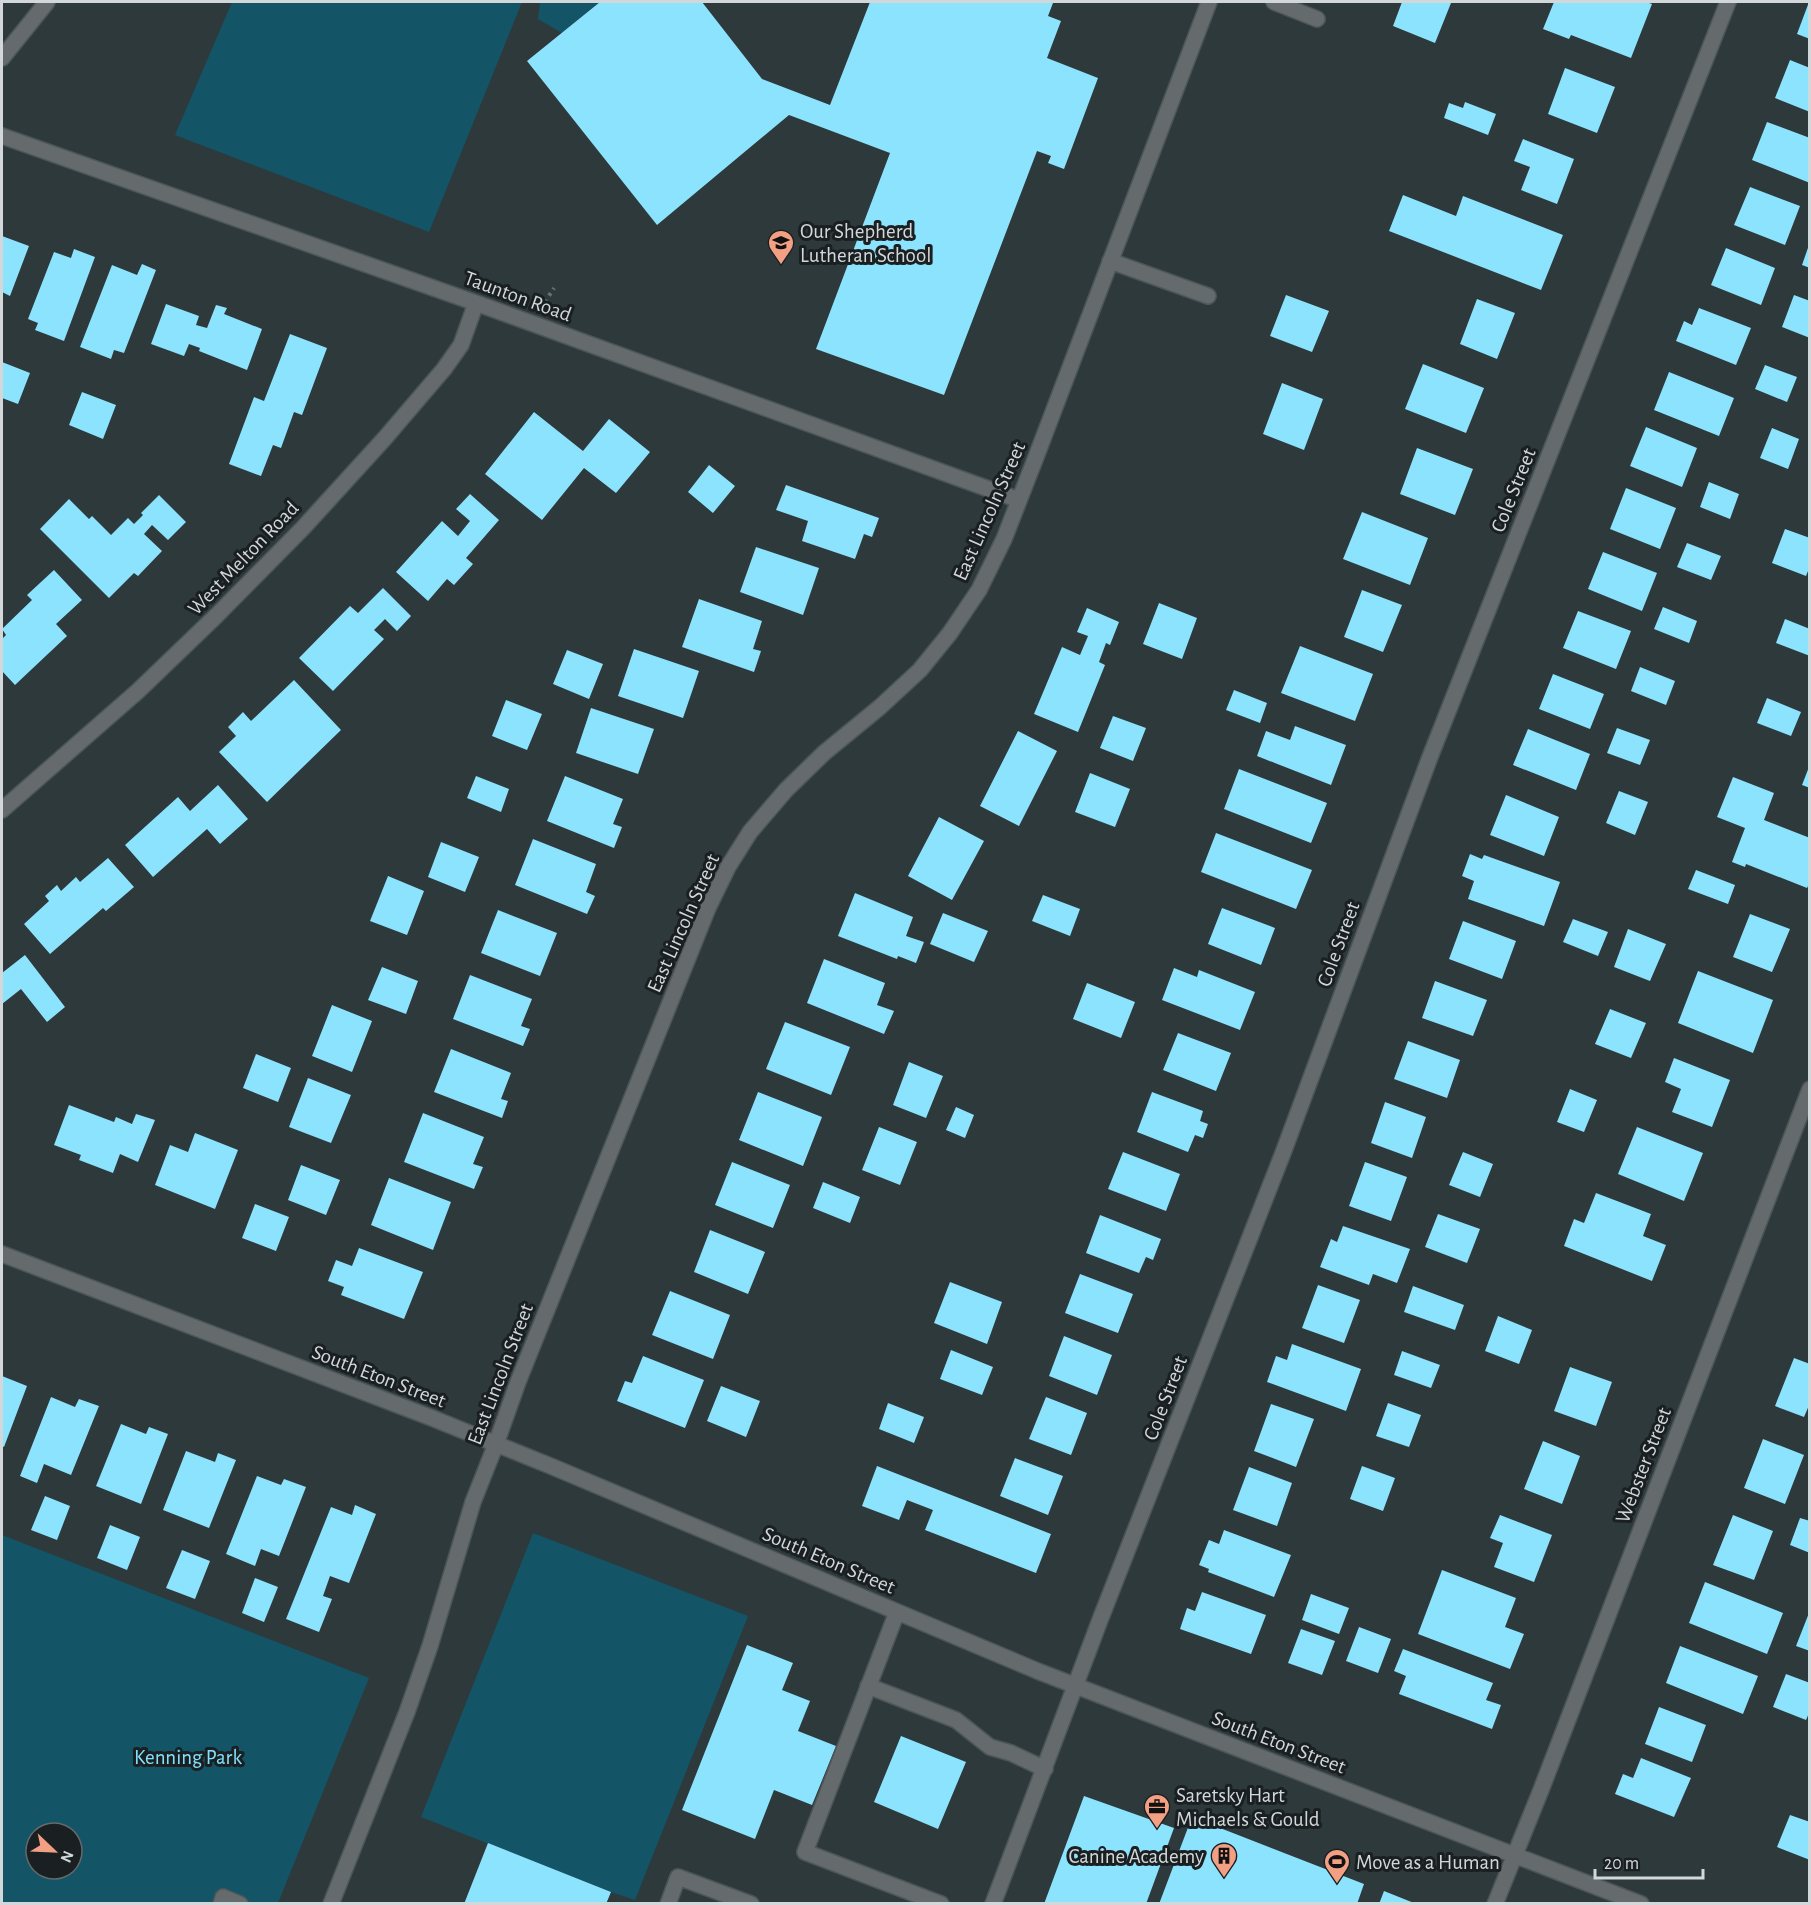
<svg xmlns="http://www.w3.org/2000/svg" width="1811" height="1905" font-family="'Alegreya Sans',sans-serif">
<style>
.green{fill:#135566;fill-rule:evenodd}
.building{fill:#8ce3fd}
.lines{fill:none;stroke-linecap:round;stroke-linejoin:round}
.minor-casing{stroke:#4c5658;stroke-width:18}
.path{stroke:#697275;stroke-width:4;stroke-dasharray:3 4.5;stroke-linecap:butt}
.minor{stroke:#656a6c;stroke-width:15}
.labels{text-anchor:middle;stroke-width:6;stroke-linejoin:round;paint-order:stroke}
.poi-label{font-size:21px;fill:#d2d8da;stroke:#1a1f21;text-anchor:start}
.street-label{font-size:21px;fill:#d2d8da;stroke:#1a1f21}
.park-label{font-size:21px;fill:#83e1fd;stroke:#1a1f21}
</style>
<rect width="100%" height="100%" fill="#2e393c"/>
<path class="green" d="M232,2H522L429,232L175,135Z
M540,2H600L562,33L538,19Z
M533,1533L748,1616L635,1900L611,1892L421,1817Z
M2,1535L369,1678L278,1903H2ZM36,1833H72V1869H36Z"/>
<path class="building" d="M600,2H702L762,79L830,105L870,2L1053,3L1048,16L1061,21L1047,58L1098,78L1064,169L1048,163L1051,156L1037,151L944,395L816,349L890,153L789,115L657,225L527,61Z
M1402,2L1451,3L1435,43L1393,26Z
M1554,2H1646L1652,4L1631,58L1571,35L1569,39L1543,29Z
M1809,2H1810V39L1797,34Z
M1790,60L1810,68V112L1775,98Z
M1565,68L1615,87L1597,133L1548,114Z
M1465,102L1496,114L1488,135L1444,118L1449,103L1463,108Z
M1767,122L1810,138V183L1752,160Z
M1523,139L1574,159L1557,204L1521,190L1530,167L1514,161Z
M1750,187L1800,206L1785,245L1734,225Z
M1403,195L1456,216L1463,196L1563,235L1541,290L1389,231Z
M2,236L29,246L10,296L2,292Z
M1809,245H1810V268L1802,265Z
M1726,248L1775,268L1761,305L1711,285Z
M74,249L95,257L64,341L35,330L38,323L28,319L54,252L71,258Z
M142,264L156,270L124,353L114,350L111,359L80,347L112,265L137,275Z
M1286,295L1329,311L1312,352L1270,336Z
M1794,295L1810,301V338L1782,327Z
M1477,299L1515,313L1497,359L1460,344Z
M166,304L199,316L196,325L207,328L216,305L227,308L224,314L262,329L247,370L199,351L200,348L189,344L184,356L151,344Z
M1699,308L1751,328L1736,365L1676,341L1684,321L1692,325Z
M290,334L327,348L302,415L294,412L281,448L273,445L261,476L229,464L254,397L264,401Z
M2,362L30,373L18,404L2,398Z
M1423,364L1484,388L1466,433L1405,409Z
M1765,365L1797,377L1787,402L1755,389Z
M1669,372L1734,398L1719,436L1654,410Z
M1282,383L1323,399L1304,450L1263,434Z
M82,392L116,405L103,439L69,425Z
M534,412L583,451L609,419L650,452L616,493L584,468L542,520L485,474Z
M1646,427L1697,448L1682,487L1630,466Z
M1772,428L1799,439L1788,469L1760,458Z
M1417,448L1473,469L1455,515L1400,494Z
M709,465L735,486L713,513L688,492Z
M1709,482L1739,494L1730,519L1700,507Z
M786,485L879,518L872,537L864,534L855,559L802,541L808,521L776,510Z
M1626,488L1676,508L1660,549L1610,529Z
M470,494L499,520L466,558L473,564L454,585L447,579L428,601L396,572L442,521L458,536L470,521L456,509Z
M159,495L186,522L168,540L152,525L144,534L162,551L138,576L134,573L109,598L40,529L69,499L89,519L92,516L111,535L128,518L134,524L143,515L141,513Z
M1362,512L1428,538L1410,585L1343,559Z
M1785,529L1810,538V566L1806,576L1772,563Z
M1687,543L1721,556L1711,580L1677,567Z
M756,547L819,568L803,615L740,592Z
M1603,552L1657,573L1642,611L1588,589Z
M54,570L82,600L56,624L67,636L15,685L2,671V639L6,635L2,629L32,600L27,595Z
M383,588L411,616L397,631L385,619L374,630L384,639L333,691L299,658L350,606L358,613Z
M1362,590L1402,605L1383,652L1344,637Z
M699,599L762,621L753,649L761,651L754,672L682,647Z
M1159,603L1197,618L1182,659L1143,644Z
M1663,607L1697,621L1689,643L1654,629Z
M1087,608L1119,622L1110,645L1106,643L1099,662L1105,665L1078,732L1034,714L1062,647L1080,655L1088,636L1077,632Z
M1578,611L1631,631L1616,669L1563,648Z
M1785,619L1810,629V656L1776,643Z
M1300,646L1373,674L1355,721L1281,693Z
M634,649L699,671L683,718L618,696Z
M567,650L603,664L589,699L553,684Z
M1640,667L1675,681L1666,705L1631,691Z
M1553,674L1604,694L1590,729L1539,709Z
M294,680L341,730L267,802L219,752L236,736L228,727L243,712L251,721Z
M1234,690L1267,703L1260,723L1226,710Z
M1767,698L1801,712L1791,736L1757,723Z
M506,700L542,714L527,750L492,736Z
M591,708L654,729L638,774L576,753Z
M1113,716L1146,728L1133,761L1100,748Z
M1295,726L1346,745L1331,785L1257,756L1266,731L1290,740Z
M1617,728L1650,740L1640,765L1607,753Z
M1528,729L1590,754L1576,790L1513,765Z
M1018,731L1057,751L1019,826L980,806Z
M1809,767H1810V788L1802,785Z
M1239,769L1327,803L1311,843L1224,809Z
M1090,773L1130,789L1115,827L1075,812Z
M476,776L509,789L501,812L467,798Z
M565,776L623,799L613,824L622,827L614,848L547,821Z
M1733,777L1774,793L1764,820L1810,838V882L1807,888L1746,864L1745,867L1732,862L1745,828L1717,817Z
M218,785L248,819L220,844L207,829L153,877L125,845L178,797L190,811Z
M1619,791L1648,802L1635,835L1606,823Z
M1506,795L1559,817L1544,856L1490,835Z
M939,817L984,841L952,900L908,876Z
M1216,833L1312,870L1296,909L1201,872Z
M533,839L596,864L586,892L595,896L587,914L515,885Z
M441,842L479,857L465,892L428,877Z
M1470,854L1482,859L1484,855L1560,882L1544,926L1468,899L1474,881L1462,876Z
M108,858L134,887L106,911L103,908L50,954L24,924L49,901L45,896L57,885L61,891L76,877L80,882Z
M1696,870L1735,885L1728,904L1688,889Z
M388,876L424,891L407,935L370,921Z
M855,893L913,917L906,936L924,942L916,963L898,956L897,959L838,936Z
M1043,895L1080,909L1070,936L1032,921Z
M1222,908L1275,928L1261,965L1208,944Z
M498,910L557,933L540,976L481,953Z
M943,913L988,931L974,962L930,944Z
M1750,914L1790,929L1772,972L1733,957Z
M1573,919L1608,932L1598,956L1563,942Z
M1463,921L1516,941L1502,979L1449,959Z
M1628,929L1666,944L1650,981L1614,967Z
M25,955L65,1007L47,1022L21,989L2,1004V973Z
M824,959L885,983L877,1005L894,1011L884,1034L807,1003Z
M382,967L418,981L406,1014L368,1000Z
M1174,968L1197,977L1199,970L1255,992L1240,1030L1162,1000Z
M1698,971L1773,1000L1753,1053L1678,1023Z
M470,975L532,999L521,1026L530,1029L523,1046L453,1019Z
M1435,981L1487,1000L1473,1036L1422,1018Z
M1087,983L1135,1002L1121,1038L1073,1019Z
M332,1005L372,1021L352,1072L312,1056Z
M1610,1009L1646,1023L1631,1058L1595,1044Z
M785,1022L850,1047L831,1095L766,1069Z
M1178,1033L1231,1053L1216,1091L1163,1070Z
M1408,1041L1460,1060L1447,1098L1394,1079Z
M451,1049L511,1073L501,1099L508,1101L502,1118L434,1092Z
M256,1054L291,1068L278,1102L243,1088Z
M1674,1058L1730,1080L1712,1127L1672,1112L1681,1089L1665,1082Z
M909,1062L943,1076L926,1118L893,1105Z
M308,1078L351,1095L331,1143L289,1127Z
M1570,1089L1597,1100L1584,1132L1557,1122Z
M758,1092L822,1117L803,1166L739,1140Z
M1152,1092L1203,1111L1200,1121L1208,1124L1203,1138L1195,1135L1188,1152L1137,1132Z
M1385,1102L1426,1117L1412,1158L1371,1143Z
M69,1105L114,1122L116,1117L132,1124L136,1114L155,1120L138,1162L120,1154L113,1173L79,1160L81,1155L54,1145Z
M956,1107L974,1115L965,1138L946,1130Z
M423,1113L484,1137L473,1164L483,1167L474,1189L404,1162Z
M879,1127L917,1142L900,1185L862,1170Z
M1637,1127L1703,1153L1684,1201L1618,1174Z
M195,1133L238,1150L215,1209L155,1185L170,1145L188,1152Z
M1123,1152L1180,1174L1166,1211L1108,1189Z
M1463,1152L1493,1164L1480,1197L1449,1185Z
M732,1162L790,1185L773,1228L715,1205Z
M1365,1162L1407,1177L1391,1221L1349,1206Z
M301,1165L340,1180L326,1215L288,1200Z
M389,1178L451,1202L433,1250L371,1225Z
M823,1182L860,1197L850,1223L813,1208Z
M1596,1193L1651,1214L1643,1236L1666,1245L1652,1281L1564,1246L1574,1219L1584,1223Z
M255,1204L289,1217L276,1251L242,1238Z
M1438,1214L1480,1229L1467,1263L1425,1247Z
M1100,1215L1161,1239L1153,1260L1146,1257L1139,1273L1086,1253Z
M1343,1226L1410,1249L1397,1283L1373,1274L1369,1285L1320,1267L1331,1239L1337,1242Z
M710,1230L765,1252L748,1294L694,1272Z
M359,1248L423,1272L404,1319L341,1295L344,1287L328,1281L336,1260L352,1266Z
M1080,1274L1133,1294L1118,1333L1065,1313Z
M950,1282L1002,1302L987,1344L934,1323Z
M1318,1285L1360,1300L1344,1343L1302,1328Z
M1413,1286L1464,1305L1455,1330L1404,1312Z
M670,1291L730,1315L713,1359L652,1335Z
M1498,1316L1532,1330L1519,1364L1485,1351Z
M1064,1336L1112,1355L1097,1395L1049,1376Z
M1292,1344L1361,1369L1346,1411L1267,1382L1276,1356L1287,1360Z
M951,1350L993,1367L982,1395L940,1379Z
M1402,1351L1440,1365L1431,1388L1394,1375Z
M643,1356L704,1380L685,1428L617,1401L625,1381L632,1383Z
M1794,1358L1810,1364V1403L1804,1417L1775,1406Z
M1570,1367L1612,1382L1596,1426L1554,1411Z
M2,1376L27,1386L4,1447L2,1446Z
M721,1386L760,1401L746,1437L707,1421Z
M51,1397L75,1407L79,1399L99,1406L71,1475L44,1464L37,1483L20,1476Z
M1046,1397L1087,1413L1071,1455L1029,1439Z
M888,1403L924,1417L914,1443L879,1429Z
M1388,1403L1421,1415L1409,1447L1376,1436Z
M1271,1404L1314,1419L1296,1467L1254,1451Z
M121,1424L146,1434L149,1427L168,1434L141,1504L96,1486Z
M1763,1439L1804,1455L1785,1504L1744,1488Z
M1543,1441L1580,1456L1562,1504L1524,1489Z
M186,1451L215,1462L218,1453L236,1460L209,1528L163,1510Z
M1015,1458L1063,1476L1048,1515L1000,1496Z
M877,1466L1051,1534L1036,1573L925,1530L933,1510L907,1500L899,1520L862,1506Z
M1362,1466L1395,1478L1383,1511L1350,1499Z
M1249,1467L1292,1483L1277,1526L1233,1510Z
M257,1476L281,1485L284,1479L306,1487L279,1556L261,1549L255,1566L226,1554Z
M45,1496L70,1506L57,1540L31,1530Z
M355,1505L376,1514L349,1583L330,1576L323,1596L332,1599L319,1632L286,1619L331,1507L352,1515Z
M1500,1515L1552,1535L1534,1582L1494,1567L1503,1543L1490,1538Z
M1733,1515L1773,1531L1754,1580L1713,1565Z
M1800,1518L1810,1521V1553L1790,1545Z
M110,1525L140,1537L127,1570L97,1558Z
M1224,1530L1291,1555L1274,1597L1208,1572L1209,1569L1199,1565L1209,1540L1219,1544Z
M182,1550L210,1561L195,1599L166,1588Z
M1442,1570L1516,1598L1505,1627L1524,1634L1510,1669L1418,1634Z
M255,1578L278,1587L264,1622L242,1613Z
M1705,1582L1783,1613L1767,1654L1689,1623Z
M1202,1592L1266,1615L1251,1654L1180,1629L1187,1608L1195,1611Z
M1311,1594L1349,1608L1339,1634L1302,1620Z
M1809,1613H1810V1651L1796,1646Z
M1359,1627L1391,1639L1378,1673L1346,1661Z
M1301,1629L1335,1641L1322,1675L1288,1663Z
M747,1645L793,1663L782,1690L810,1701L798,1731L836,1746L812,1805L774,1790L755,1839L682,1810Z
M1680,1646L1758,1676L1743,1714L1666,1683Z
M1403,1649L1493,1683L1486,1700L1501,1705L1492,1729L1399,1694L1406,1676L1394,1671Z
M1786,1674L1810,1683V1711L1806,1720L1773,1707Z
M1659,1707L1706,1725L1692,1762L1645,1744Z
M901,1736L966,1762L938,1829L874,1802Z
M1641,1758L1691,1778L1674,1817L1615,1794L1623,1774L1633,1778Z
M1084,1796L1174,1828L1146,1904H1044Z
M1790,1815L1810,1822V1860L1777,1847Z
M1192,1817L1364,1884L1357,1904H1159Z
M488,1843L611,1892L606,1904H464Z
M1384,1891L1414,1903V1904H1379Z"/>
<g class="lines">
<defs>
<path id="minor" d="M1274,2L1317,19
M2,58L47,2
M2,136L476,303L1019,500
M1110,261L1208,296
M2,810L138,691L216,616L303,528L385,438L444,369L461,345L476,303
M2,1254L432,1418L553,1467L1040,1672L1641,1904
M897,1612L805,1852L941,1904
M868,1686L956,1720L990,1747L1011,1753L1045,1769
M221,1904L223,1897L240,1904
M331,1904L407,1712L430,1646L473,1502L496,1444L518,1382L708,908L728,867L750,832L786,790L824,753L880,707L920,670L950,633L979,590L1004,539L1036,457L1209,2
M668,1904L678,1877L751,1904
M993,1904L1100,1620L1283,1153L1430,757L1728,2
M1495,1904L1541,1790L1810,1089"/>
</defs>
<use href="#minor" class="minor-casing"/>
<path class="path" d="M545,302L554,288"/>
<use href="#minor" class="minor"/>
</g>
<defs>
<symbol id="school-pin" viewBox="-11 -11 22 30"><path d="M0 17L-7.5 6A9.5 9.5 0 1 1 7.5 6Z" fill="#f39f84" stroke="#1a1f21"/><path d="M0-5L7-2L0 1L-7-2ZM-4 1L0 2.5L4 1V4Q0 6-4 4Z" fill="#111"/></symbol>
<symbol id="office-pin" viewBox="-11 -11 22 30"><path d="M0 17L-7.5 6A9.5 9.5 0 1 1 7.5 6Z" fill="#f39f84" stroke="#1a1f21"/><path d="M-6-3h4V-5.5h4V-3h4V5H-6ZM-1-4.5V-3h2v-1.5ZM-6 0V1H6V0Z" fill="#111"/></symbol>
<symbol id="building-pin" viewBox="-11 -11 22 30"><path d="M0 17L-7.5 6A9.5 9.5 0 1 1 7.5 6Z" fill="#f39f84" stroke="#1a1f21"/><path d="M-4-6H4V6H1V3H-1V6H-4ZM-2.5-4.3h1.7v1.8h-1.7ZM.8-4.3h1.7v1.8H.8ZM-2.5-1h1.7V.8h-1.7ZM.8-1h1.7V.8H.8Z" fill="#111"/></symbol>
<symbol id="stadium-pin" viewBox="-11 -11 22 30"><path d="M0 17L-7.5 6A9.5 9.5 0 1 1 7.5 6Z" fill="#f39f84" stroke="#1a1f21"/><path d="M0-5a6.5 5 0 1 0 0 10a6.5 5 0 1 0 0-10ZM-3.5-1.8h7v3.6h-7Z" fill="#111"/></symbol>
</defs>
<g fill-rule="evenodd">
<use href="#school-pin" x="766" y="228" width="30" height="40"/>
<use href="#office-pin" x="1142" y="1792" width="30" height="40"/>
<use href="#building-pin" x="1209" y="1841" width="30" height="40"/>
<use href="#stadium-pin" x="1322" y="1847" width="30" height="40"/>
</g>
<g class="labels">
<g class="poi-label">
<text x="800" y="238">Our Shepherd<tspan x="800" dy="24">Lutheran School</tspan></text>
<text x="1176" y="1802">Saretsky Hart<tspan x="1176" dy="24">Michaels &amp; Gould</tspan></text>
<text x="1204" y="1863" text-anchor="end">Canine Academy</text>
<text x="1356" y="1869">Move as a Human</text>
</g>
<g class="street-label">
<text transform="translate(518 296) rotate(20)" y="7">Taunton Road</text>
<text transform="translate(1513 490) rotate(-68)" y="7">Cole Street</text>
<text transform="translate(989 511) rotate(-66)" y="7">East Lincoln Street</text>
<text transform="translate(243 558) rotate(-46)" y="7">West Melton Road</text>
<text transform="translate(683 923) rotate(-66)" y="7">East Lincoln Street</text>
<text transform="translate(1338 944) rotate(-70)" y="7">Cole Street</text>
<text transform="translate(500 1374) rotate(-69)" y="7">East Lincoln Street</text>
<text transform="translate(379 1376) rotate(21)" y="7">South Eton Street</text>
<text transform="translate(1165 1398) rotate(-69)" y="7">Cole Street</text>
<text transform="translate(1643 1465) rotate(-69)" y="7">Webster Street</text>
<text transform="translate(829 1560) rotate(23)" y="7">South Eton Street</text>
<text transform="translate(1279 1742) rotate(21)" y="7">South Eton Street</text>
</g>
<g class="park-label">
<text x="188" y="1764">Kenning Park</text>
</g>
</g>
<rect width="1811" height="1905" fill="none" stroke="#d2d8da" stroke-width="6"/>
<g transform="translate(54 1851) rotate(113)"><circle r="28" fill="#1a1f21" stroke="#64696b" stroke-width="1.5"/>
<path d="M0-4.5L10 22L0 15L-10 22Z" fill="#f39f84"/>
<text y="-9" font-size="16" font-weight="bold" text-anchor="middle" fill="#d2d8da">N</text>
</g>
<path d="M1595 1869v9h108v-9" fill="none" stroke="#d2d8da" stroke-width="3"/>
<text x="1604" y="1869" font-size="18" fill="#d2d8da" stroke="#1a1f21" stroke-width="4.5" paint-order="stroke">20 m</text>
</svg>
